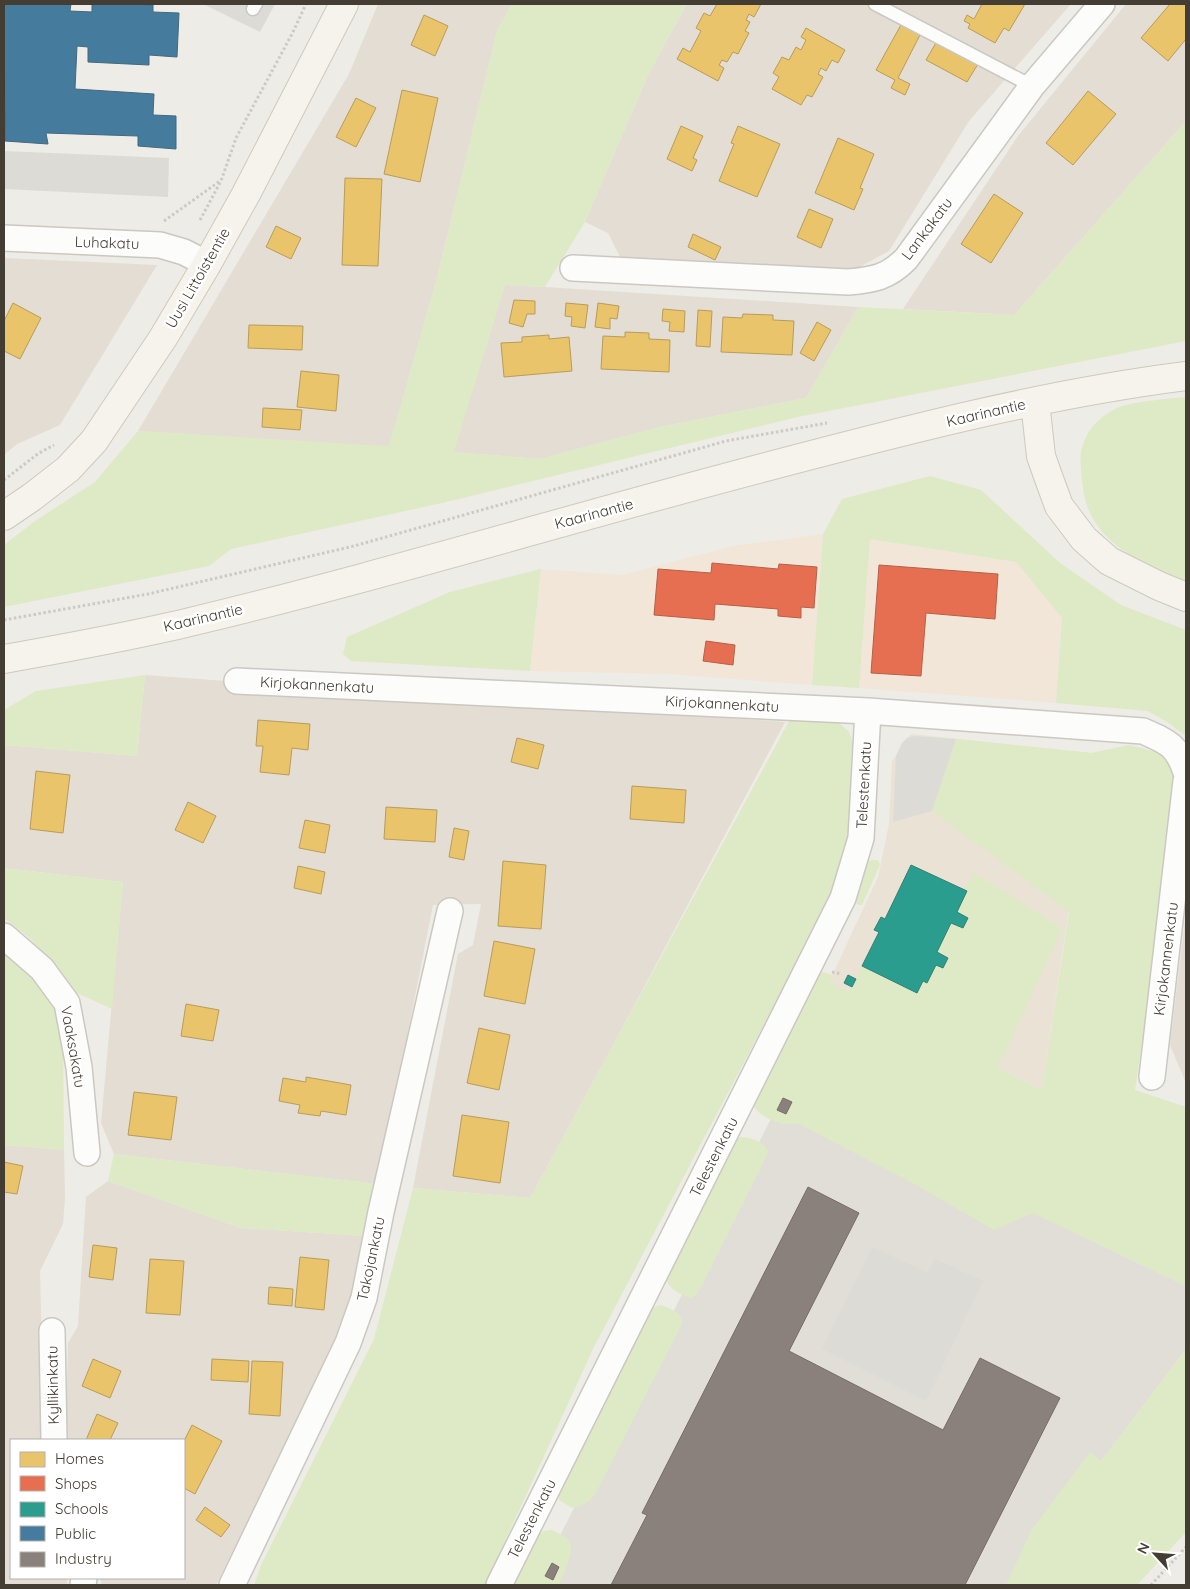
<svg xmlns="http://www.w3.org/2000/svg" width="1190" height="1589" font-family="Quicksand,sans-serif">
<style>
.residential{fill:#e3ddd3}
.commercial{fill:#f2e6d8}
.industrial{fill:#e1ddd7}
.education{fill:#eae3d5}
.green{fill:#ddeac5}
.parking{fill:#dddbd6}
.homes{fill:#e9c46a;stroke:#b89c5a}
.shops{fill:#e76f51;stroke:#b66048}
.schools{fill:#2a9d8f;stroke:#328073}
.public{fill:#457b9d;stroke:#45687d}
.industry{fill:#8a817c;stroke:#756d66}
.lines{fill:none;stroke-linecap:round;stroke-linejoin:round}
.lane-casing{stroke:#cbc8c2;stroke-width:15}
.street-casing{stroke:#cbc8c2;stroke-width:28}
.secondary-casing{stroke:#cec9bd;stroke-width:30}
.path{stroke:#cdcac6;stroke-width:3;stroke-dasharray:2.5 2.5;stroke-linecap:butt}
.lane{stroke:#fcfcfb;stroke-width:12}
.street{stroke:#fcfcfb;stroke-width:25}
.secondary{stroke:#f6f3ed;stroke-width:28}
.labels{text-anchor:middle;stroke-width:5;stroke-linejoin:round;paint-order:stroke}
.street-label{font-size:15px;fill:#443d33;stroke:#fff}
</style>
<rect width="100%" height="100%" fill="#eeece6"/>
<path class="residential" d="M378,4H512L497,31L436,282L389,447L138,431L349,74Z
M687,4H1071L969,121L889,251L852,271L621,259L608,233L585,222L649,73Z
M1126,4H1186V121L1014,315L903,309L1018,136Z
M4,258L157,265L60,425L17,444L4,455Z
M505,285L545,287L858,307L806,398L660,427L540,459L453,452Z
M145,675L785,722L620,1032L530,1198L413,1188L458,954L473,945L481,904L433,905L378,1184L114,1154L101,1123L123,882L4,868V745L137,756Z
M1186,913V1083L1170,1045Z
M4,1145L64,1150L65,1198L63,1224L40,1271L44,1440H11V1578H67V1585H4Z
M108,1181L241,1228L366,1236L364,1287L216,1585H102L100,1578H184V1440H66L68,1343L78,1326L86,1197Z"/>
<path class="commercial" d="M823,534L812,685L667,674L530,671L541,569L622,575L733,546Z
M870,539L1016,562L1062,618L1056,703L859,688Z"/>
<path class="industrial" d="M784,1093L1186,1286V1349L1101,1461L1037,1585H535Z"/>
<path class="education" d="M911,734L1092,753L1042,1090L829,982L878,877L889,824L892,761Z"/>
<path class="green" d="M512,4H687L649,73L585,222L545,287L505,285L454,452L540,459L660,427L806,398L858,307L1014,315L1186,121V341L798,417L442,503L231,549L209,566L4,607V545L35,521L95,482L138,431L389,446L436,282L497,31Z
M1186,397V583C1152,570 1113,551 1093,519C1084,503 1082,485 1081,468C1078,441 1092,421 1115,409C1131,401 1168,399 1186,397Z
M930,476L981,490L1060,563L1121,605L1186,630V736L1167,722L1148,711L1056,703L1062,618L1016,562L870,539L859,688L812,685L823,534L842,499Z
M541,569L530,671L351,661L343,654L347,637L450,592Z
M145,675L137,756L4,745V710L36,691Z
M794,712L838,722L849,732L855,749V816L832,895L593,1349L485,1585H254L261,1565L374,1339L413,1188L530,1198Z
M956,739L1091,753L1129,745L1160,753L1174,759L1180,779L1135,1090L1186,1107V1286L1033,1213L994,1230L914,1184L799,1124C793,1124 785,1125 779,1123C769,1120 756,1113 753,1104L818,973L823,972L832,975L830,982L849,992L862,966L927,983L936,965L943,968L948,958L937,952L951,923L963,928L968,918L957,912L964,890L973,872L1062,928L1005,1053L997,1067L1042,1090L1069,912L932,811Z
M872,860H878L880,865L862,905H859C855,903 854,902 855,897L868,862Z
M4,868L123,882L112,1009L77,993L58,967L26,935L4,918Z
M4,948L37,975L57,1004L63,1038L64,1150L4,1145Z
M741,1137C751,1137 764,1142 768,1151L767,1155L698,1293L692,1298C682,1296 669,1289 666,1279L736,1139Z
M114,1154L378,1184L366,1236L241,1228L108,1181Z
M661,1305C671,1309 683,1312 682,1324L595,1495C589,1503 581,1506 572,1508L559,1500L558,1494L650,1312L654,1307Z
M1186,1349V1532L1137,1585H1006L1031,1530L1090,1452L1101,1461Z
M552,1530C558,1533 566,1536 570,1542C575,1550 563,1577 559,1585H513L539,1534L544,1531Z"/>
<path class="parking" d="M203,4H275L260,32Z
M4,151L169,158L168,197L4,189Z
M913,736L956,739L932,811L893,822L896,756L902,743L907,738Z
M873,1247L928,1273L935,1259L983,1281L926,1401L822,1349Z"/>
<path class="homes" d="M717,4H761L754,17L749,14L746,20L750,22L745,31L749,33L738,54L733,52L727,62L722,60L719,65L724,68L718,81L677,59L683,48L690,52L701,31L696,28L704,13L710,16Z
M982,4H1025L1009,31L1004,28L995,43L968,28L970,24L964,21L967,15L974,19Z
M1170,4H1186V39L1168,61L1141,38Z
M424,15L448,26L435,56L411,45Z
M902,23L921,33L898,78L910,84L905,95L891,88L895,80L876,70Z
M806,28L845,50L838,63L832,60L826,71L821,68L818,74L823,77L812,97L807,95L801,105L772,89L779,77L773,73L782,57L789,60L796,47L801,50L806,40L801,37Z
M937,41L978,64L967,82L926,60Z
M402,90L438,98L420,182L384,174Z
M1088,91L1116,114L1073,165L1046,143Z
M356,98L376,108L356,147L336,137Z
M681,126L703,136L693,158L697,160L692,171L667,159Z
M738,126L780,144L757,197L719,181L734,144L731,143Z
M838,138L874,154L860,188L863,189L854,210L815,193Z
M345,178L382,179L378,266L342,265Z
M994,194L1023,213L991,263L961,244Z
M809,209L833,219L821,248L797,237Z
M276,226L301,238L291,259L266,247Z
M693,234L721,247L715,260L688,247Z
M514,300L535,301V314H527L523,327L509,323Z
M13,303L41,318L20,359L4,351V321Z
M566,303L588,305L585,328L571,326L572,317L565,316Z
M598,303L619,306L617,319L610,318V329L595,327Z
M663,309L685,311L684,332L669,331L670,322L662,321Z
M698,310L712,311L710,347L696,346Z
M743,314L773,315V320L794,321L792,355L721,352L723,317L742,318Z
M817,322L831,330L814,361L800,353Z
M249,325L303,326L302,350L248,348Z
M625,332L649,333V339L670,340L669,372L601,369L603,336L625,337Z
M549,335V339L569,337L572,371L504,377L501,343L522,342V337Z
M301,371L339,375L336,411L297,407Z
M263,408L302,410L300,430L262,427Z
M258,720L310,724L308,750L292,748L289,775L260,772L263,746H256Z
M517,738L544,745L538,769L511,762Z
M36,771L70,775L63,833L30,829Z
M632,786L686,790L684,823L630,819Z
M188,802L216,816L203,843L175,830Z
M386,807L437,810L435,842L384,839Z
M305,820L330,825L325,853L299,848Z
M454,828L469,831L464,860L449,857Z
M503,861L546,865L541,929L498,926Z
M298,866L325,872L321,894L294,888Z
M494,941L535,949L525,1004L484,996Z
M186,1004L219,1010L213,1041L181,1036Z
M479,1028L510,1035L499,1090L467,1083Z
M306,1077L351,1085L346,1115L321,1111L320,1116L298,1113L300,1105L279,1101L283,1078L306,1082Z
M134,1092L177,1097L171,1140L128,1135Z
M462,1115L509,1122L500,1183L453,1176Z
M4,1162L23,1166L17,1194L4,1192Z
M93,1245L117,1248L113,1280L89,1277Z
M300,1257L329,1260L324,1310L295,1307Z
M150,1259L184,1261L180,1315L146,1313Z
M269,1287L293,1289L292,1306L268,1304Z
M93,1359L121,1371L110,1398L82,1386Z
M212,1359L249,1361L248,1382L211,1380Z
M252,1361L283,1362L280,1416L249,1414Z
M97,1414L118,1423L110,1440H86Z
M192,1425L222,1441L195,1494L184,1488V1441Z
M205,1507L230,1525L221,1537L196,1520Z"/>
<path class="shops" d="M712,563L778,569L779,564L817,567L814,608L801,607V618L778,616V609L715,604L714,620L654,615L658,569L711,573Z
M879,565L998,574L995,619L926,613L921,676L871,673Z
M706,641L735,645L733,665L703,661Z"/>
<path class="schools" d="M911,865L967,891L957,912L968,918L963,928L951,923L937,952L948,958L943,968L936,965L927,983L923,981L917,993L862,966L879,932L874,930L881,917L885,919Z
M848,975L856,979L852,987L844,983Z"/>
<path class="public" d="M4,4H71L70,11L92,12V4H131L153,5V12L179,13L177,57L149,55V65L88,62V47L77,46L75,89L154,94L153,115L176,116V149L138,146V136L46,133L48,144L5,141Z"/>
<path class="industry" d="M783,1098L792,1102L786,1114L777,1110Z
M808,1187L859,1213L789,1351L943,1430L980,1358L1060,1398L965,1585H611L647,1515L642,1513Z
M552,1563L559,1567L553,1580L545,1576Z"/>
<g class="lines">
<defs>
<path id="lane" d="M875,4L1032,86
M253,9L256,4"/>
<path id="street" d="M4,238L160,245L184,252L207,264
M573,268L848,282C874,280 888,277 906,259L1032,86L1102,4
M237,681L868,711L1143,731C1168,742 1177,745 1186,772
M4,936L42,969L67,1003L79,1067L87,1153
M1152,1077L1186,781
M52,1331L54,1440
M83,1585L84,1578
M232,1585L348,1343L364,1298L381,1212L450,911
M499,1585L843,898L861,838L868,711"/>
<path id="secondary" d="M1035,402L1041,456L1048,476L1059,506L1084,539L1109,561L1159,586L1186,597
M4,516L32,497L68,469L94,441L163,338L207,264L246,194L344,4
M4,659C66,648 128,637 190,622C382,576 571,518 762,468C902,431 1043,394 1186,376"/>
</defs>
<use href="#lane" class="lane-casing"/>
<use href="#street" class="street-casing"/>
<use href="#secondary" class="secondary-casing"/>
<path class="path" d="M200,220L221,181L236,138L292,34L306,4
M164,221L220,181
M4,480L39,453L54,445
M4,620L148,594L354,546L726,441L827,423
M832,972L842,974
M1151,1585L1186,1547"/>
<use href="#lane" class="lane"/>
<use href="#street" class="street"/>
<use href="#secondary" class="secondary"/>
</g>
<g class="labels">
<g class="street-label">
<text transform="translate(927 229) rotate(-53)" y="5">Lankakatu</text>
<text transform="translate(107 243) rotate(2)" y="5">Luhakatu</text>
<text transform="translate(198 278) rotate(-60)" y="5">Uusi Littoistentie</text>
<text transform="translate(986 413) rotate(-13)" y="5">Kaarinantie</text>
<text transform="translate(594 514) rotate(-15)" y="5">Kaarinantie</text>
<text transform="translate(203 618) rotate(-13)" y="5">Kaarinantie</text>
<text transform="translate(317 685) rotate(3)" y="5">Kirjokannenkatu</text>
<text transform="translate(722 704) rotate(3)" y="5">Kirjokannenkatu</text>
<text transform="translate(864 785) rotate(-87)" y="5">Telestenkatu</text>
<text transform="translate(1166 959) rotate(-83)" y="5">Kirjokannenkatu</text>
<text transform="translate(73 1047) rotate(80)" y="5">Vaaksakatu</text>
<text transform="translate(714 1157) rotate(-63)" y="5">Telestenkatu</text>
<text transform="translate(371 1259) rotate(-78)" y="5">Takojankatu</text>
<text transform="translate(53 1385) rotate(-91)" y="5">Kyllikinkatu</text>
<text transform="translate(532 1519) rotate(-63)" y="5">Telestenkatu</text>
</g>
</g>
<rect width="1190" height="1589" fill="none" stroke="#443d33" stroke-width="10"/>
<rect x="10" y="1439" width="175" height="140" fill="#ffffff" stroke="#b4b1ad"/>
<rect x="20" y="1452" width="25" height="15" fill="#e9c46a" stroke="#b4b1ad"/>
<text x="55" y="1464" font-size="15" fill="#443d33">Homes</text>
<rect x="20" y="1476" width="25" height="15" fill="#e76f51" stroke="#b4b1ad"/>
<text x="55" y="1489" font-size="15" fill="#443d33">Shops</text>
<rect x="20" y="1502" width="25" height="15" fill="#2a9d8f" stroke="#b4b1ad"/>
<text x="55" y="1514" font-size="15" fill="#443d33">Schools</text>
<rect x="20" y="1526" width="25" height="15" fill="#457b9d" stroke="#b4b1ad"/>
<text x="55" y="1539" font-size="15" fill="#443d33">Public</text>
<rect x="20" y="1552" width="25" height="15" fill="#8a817c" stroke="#b4b1ad"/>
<text x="55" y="1564" font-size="15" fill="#443d33">Industry</text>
<g transform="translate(1155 1554) rotate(296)" stroke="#ffffff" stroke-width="4" paint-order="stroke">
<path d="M0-4L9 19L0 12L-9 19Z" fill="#443d33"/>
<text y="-8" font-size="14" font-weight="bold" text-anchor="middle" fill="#443d33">N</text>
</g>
</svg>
